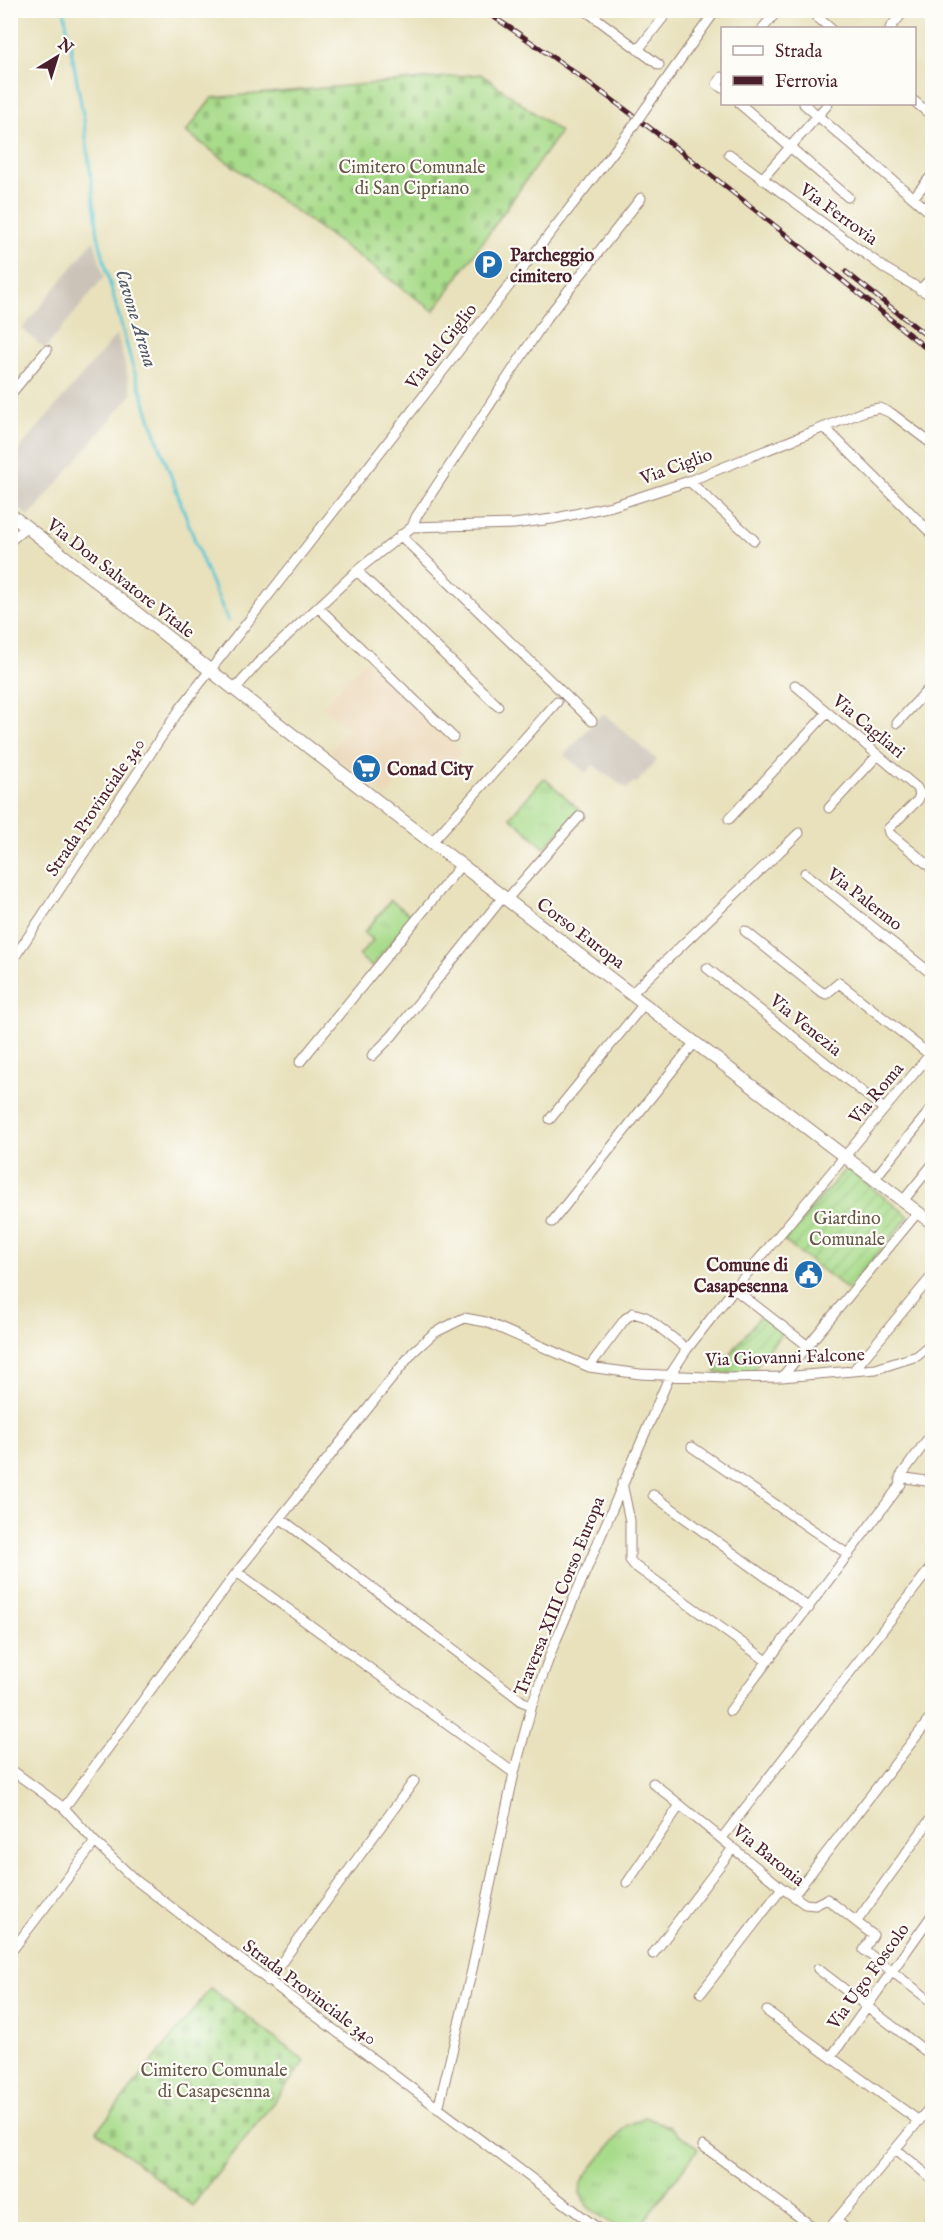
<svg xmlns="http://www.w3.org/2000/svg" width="943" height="2240" font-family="'IM FELL English',serif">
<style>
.built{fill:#ecd8ba}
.industrial{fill:#cbc3b8}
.grass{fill:url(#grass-tufts);stroke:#797d5a;stroke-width:1.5}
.cemetery{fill:url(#cemetery-stones);stroke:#797d5a;stroke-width:1.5}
.garden{fill:url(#garden-furrows);stroke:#797d5a;stroke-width:1.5}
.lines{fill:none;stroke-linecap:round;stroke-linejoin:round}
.stream{stroke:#5cc6d6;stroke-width:3}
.minor-casing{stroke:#998074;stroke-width:11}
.tertiary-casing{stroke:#998074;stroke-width:14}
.minor{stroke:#fff;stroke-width:9}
.tertiary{stroke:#fff;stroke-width:12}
.rail-casing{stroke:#4a1f2b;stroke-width:5}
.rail{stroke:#fdfcf7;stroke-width:3;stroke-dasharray:9;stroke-linecap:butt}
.minor-bridge-casing{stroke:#998074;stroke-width:11;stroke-linecap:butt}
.minor-bridge{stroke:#fff;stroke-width:9}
.labels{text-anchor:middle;stroke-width:4.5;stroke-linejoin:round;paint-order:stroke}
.park-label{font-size:18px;fill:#665748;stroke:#fdfcf7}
.street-label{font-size:18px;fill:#4a1f2b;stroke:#fdfcf7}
.poi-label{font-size:18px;font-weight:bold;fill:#4a1f2b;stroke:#fdfcf7;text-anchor:start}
.water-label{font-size:20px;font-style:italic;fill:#505967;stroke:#fdfcf7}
</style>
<defs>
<pattern id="grass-tufts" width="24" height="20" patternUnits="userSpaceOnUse" patternTransform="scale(1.5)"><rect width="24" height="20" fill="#a8db8a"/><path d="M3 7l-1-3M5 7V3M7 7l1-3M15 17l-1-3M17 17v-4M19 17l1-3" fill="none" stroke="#92bc77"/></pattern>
<pattern id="cemetery-stones" width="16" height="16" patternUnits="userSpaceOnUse" patternTransform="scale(1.5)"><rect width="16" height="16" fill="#a8db8a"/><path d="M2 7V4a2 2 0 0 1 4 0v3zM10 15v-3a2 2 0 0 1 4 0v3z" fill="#92bc77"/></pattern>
<pattern id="garden-furrows" width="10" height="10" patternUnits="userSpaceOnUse" patternTransform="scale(1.5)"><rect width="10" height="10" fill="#a8db8a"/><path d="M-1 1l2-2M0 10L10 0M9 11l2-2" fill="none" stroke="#92bc77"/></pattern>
</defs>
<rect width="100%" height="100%" fill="#fdfcf7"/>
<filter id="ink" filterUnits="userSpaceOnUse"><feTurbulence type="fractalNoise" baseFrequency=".0167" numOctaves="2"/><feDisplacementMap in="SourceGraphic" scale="12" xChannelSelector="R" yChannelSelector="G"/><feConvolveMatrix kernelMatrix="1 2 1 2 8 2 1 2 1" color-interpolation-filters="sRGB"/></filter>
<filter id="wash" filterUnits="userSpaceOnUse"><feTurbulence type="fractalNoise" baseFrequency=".008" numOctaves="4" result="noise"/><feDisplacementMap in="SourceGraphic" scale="24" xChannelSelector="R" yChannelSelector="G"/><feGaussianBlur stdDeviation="1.35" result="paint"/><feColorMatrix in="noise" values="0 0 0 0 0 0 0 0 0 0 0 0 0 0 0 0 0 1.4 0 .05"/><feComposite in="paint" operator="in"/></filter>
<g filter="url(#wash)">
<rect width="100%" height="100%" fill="#e8e1bc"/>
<path class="built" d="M365,660L462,752L440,777L425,763L423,766L417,761L386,795L329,752L349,729L323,707Z"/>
<path class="industrial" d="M94,240L104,277L45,349L22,329Z
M117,334L132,394L29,517L11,502V459Z
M603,713L657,760L636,784L633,782L627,789L593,765L586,773L564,755Z"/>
<path class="grass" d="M544,778L579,809L545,848L510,817Z
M391,900L412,916L372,967L359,956L373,940L364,933Z
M645,2117L670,2127L698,2149L638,2229H619L588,2207L580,2193L581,2185L585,2176L627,2125Z"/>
<path class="cemetery" d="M481,74L560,132L434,311L186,132L212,98Z
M211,1988L305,2062L192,2206L97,2131Z"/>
<path class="garden" d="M846,1168L909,1216L848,1290L784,1241Z
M761,1315L783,1332L750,1374L715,1373Z"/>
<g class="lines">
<path class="stream" d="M64,10L84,120L98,235L109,280L132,364L158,441L204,565L228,621"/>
</g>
</g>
<g filter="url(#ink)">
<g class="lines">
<defs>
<path id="minor" d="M585,10L659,65
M809,10L830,28
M763,28L778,10
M890,28L905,10
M638,50L669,10
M722,77L717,84L722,88
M914,101L932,116
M740,104L848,197
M804,104L932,214
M645,109L716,10
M729,154L886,269L932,296
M762,179L828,104
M913,198L932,175
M920,290L932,277
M10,395L47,350
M824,427L932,534
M689,481L754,540
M412,527L416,517L546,319L641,198
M400,535L592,721
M10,541L27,527
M357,571L498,706
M319,608L453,737
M795,685L917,788L920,794L918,800L888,829L889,833L932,868
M235,689L259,662L360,568L412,527L514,524L552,519L612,506L689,481L865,411L879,408L891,413L932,444
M897,723L932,685
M829,808L878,755
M729,819L827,713
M432,842L557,702
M805,873L932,974
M507,899L580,816
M745,931L820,991L826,994L839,983L930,1055
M10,964L180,709L632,128
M707,968L884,1109
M631,994L799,833
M372,1056L392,1036L503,897
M300,1062L461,865
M550,1119L644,1004
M874,1179L932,1108
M903,1201L932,1165
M552,1222L695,1042
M734,1289L808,1346
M589,1367L625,1319L633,1313L646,1317L687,1349
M853,1371L932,1276
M782,1377L918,1212
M692,1447L849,1555
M900,1477L932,1482
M622,1483L630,1521V1560L635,1566L767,1661
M653,1495L809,1608
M280,1518L523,1702L532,1705
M237,1572L514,1773
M730,1711L901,1484L900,1477L932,1433
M10,1769L64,1808L94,1841L133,1878L171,1907L600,2230
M653,1783L782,1888L805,1904L815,1905L827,1899L873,1935L864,1950L932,2002
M64,1808L237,1572L413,1352L434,1333L464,1318L486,1322L589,1367L640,1374L725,1378L782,1377L876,1369L917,1356L932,1344
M722,1838L932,1566
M627,1883L680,1805
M793,1896L932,1716
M857,1921L932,1817
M10,1953L92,1846L94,1841
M653,1954L733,1848
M818,1969L932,2056
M268,1981L414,1781
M701,1993L782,1888
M767,2011L919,2121
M831,2057L932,1915
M438,2109L472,1970L514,1773L532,1705L553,1647L670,1375L687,1349L734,1289L932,1052
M703,2146L817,2230
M896,2149L932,2179
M836,2220L847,2230
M828,2230L932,2105
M923,2230L932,2218"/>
<path id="tertiary" d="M10,514L389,810L932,1223"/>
</defs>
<use href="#minor" class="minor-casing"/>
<use href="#tertiary" class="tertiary-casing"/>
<use href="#minor" class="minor"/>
<use href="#tertiary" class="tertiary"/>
<defs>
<path id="rail" d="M483,10C641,113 786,235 932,353
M846,272L932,340"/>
</defs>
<use href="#rail" class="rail-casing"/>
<use href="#rail" class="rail"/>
<defs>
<path id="minor-bridge" d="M632,128L645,109"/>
</defs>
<use href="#minor-bridge" class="minor-bridge-casing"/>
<use href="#minor-bridge" class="minor-bridge"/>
</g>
</g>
<defs>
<symbol id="parking-disc" viewBox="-11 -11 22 22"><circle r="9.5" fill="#1f6fb2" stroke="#fdfcf7"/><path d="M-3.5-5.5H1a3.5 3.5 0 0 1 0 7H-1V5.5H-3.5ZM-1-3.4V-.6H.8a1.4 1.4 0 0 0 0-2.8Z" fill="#fff"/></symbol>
<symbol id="supermarket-disc" viewBox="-11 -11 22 22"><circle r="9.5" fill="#1f6fb2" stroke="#fdfcf7"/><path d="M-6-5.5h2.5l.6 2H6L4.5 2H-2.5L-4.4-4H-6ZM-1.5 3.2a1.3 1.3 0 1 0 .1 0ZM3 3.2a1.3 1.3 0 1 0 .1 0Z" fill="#fff"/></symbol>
<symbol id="civic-disc" viewBox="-11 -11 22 22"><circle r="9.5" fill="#1f6fb2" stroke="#fdfcf7"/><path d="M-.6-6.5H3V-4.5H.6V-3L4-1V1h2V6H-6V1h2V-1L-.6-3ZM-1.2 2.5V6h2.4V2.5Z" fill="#fff"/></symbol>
</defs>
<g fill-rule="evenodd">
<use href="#parking-disc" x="472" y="248" width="33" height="33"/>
<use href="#supermarket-disc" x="350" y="752" width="33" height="33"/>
<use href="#civic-disc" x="792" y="1258" width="33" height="33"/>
</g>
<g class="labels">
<g class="park-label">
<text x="412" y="173">Cimitero Comunale<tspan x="412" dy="21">di San Cipriano</tspan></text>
<text x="847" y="1224">Giardino<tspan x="847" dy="21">Comunale</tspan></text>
<text x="214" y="2076">Cimitero Comunale<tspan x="214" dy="21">di Casapesenna</tspan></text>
</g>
<g class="street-label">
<text transform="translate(839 214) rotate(36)" y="6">Via Ferrovia</text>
<text transform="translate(441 346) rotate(-52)" y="6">Via del Giglio</text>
<text transform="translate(676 466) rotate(-20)" y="6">Via Ciglio</text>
<text transform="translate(121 578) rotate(38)" y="6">Via Don Salvatore Vitale</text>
<text transform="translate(869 726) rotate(40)" y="6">Via Cagliari</text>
<text transform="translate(95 807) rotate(-56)" y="6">Strada Provinciale 340</text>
<text transform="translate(865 899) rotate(38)" y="6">Via Palermo</text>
<text transform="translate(581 933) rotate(37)" y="6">Corso Europa</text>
<text transform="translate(806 1025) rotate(39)" y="6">Via Venezia</text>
<text transform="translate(876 1093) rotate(-50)" y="6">Via Roma</text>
<text transform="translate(785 1357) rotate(-2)" y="6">Via Giovanni Falcone</text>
<text transform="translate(559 1596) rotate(-68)" y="6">Traversa XIII Corso Europa</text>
<text transform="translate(769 1855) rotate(39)" y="6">Via Baronia</text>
<text transform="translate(868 1976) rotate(-54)" y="6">Via Ugo Foscolo</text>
<text transform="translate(310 1992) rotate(37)" y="6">Strada Provinciale 340</text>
</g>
<g class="poi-label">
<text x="510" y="261">Parcheggio<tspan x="510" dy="21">cimitero</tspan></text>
<text x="387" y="775">Conad City</text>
<text x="788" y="1271" text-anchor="end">Comune di<tspan x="788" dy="21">Casapesenna</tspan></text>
</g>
<g class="water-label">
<text transform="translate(137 318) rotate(73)" y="7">Cavone Arena</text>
</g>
</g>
<rect width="943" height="2240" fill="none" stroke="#fdfcf7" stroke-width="36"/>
<rect x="721" y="27" width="195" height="78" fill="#fdfcf7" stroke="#b5a4a5" stroke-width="1.5"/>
<rect x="733" y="46" width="30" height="9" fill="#ffffff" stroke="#b5a4a5" stroke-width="1.5"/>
<text x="775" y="57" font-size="18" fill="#4a1f2b">Strada</text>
<rect x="733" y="76" width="30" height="9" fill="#4a1f2b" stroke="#b5a4a5" stroke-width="1.5"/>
<text x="775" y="87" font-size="18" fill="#4a1f2b">Ferrovia</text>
<g transform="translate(57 57) rotate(38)" stroke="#fdfcf7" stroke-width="4.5" paint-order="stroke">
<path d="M0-4.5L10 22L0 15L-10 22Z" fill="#4a1f2b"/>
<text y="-9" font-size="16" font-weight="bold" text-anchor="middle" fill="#4a1f2b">N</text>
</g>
</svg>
